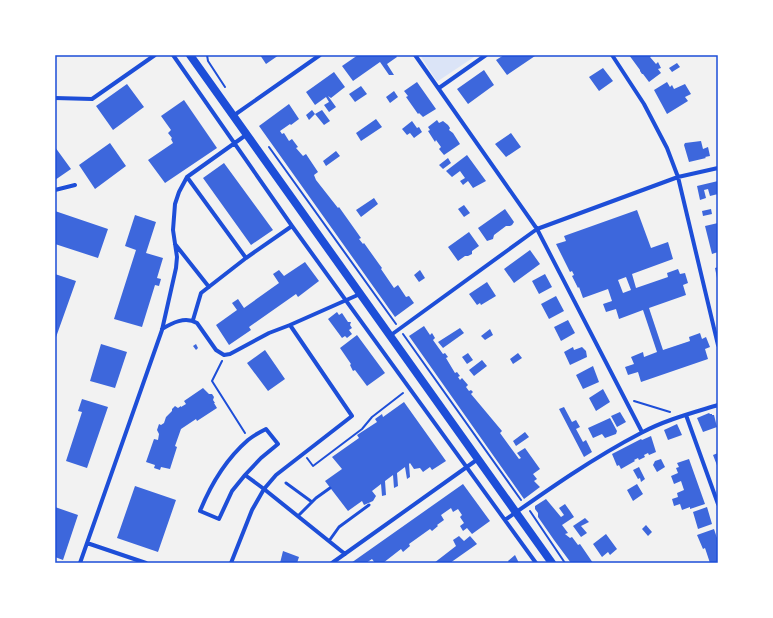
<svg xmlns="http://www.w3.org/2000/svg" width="773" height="618" font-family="Inter,sans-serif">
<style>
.green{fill:#dbe4f7}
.building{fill:#3d67dc;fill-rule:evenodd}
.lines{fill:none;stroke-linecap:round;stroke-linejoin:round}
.path{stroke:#1d4ed8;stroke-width:2}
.service{stroke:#1d4ed8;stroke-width:3}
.minor{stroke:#1d4ed8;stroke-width:4}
.secondary{stroke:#1d4ed8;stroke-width:8}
.neatline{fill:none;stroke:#1d4ed8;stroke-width:1.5}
</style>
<rect width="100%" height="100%" fill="#f2f2f2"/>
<path class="green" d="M420,55H477L438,81L436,80Z"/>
<path class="building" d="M260,55H279L266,64Z
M358,55H396L397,57L387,64L394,75H389L380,62L353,81L342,66Z
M504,55H534L535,56L507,75L496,60Z
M629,55H652L650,57L656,64L658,62L661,68L658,69L661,73L649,82L643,74H642L640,71V70Z
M677,63L680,67L672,72L669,68Z
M603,68L613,81L599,91L589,77Z
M484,70L494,85L468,104L457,89Z
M334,72L345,87L331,98L328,96L336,107L329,112L324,105L329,102L326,97L315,105L306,92Z
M417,82L436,109L423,117L419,113L418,114L406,97L408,96L404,91Z
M667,82L670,87L672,85L674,89L685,84L691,94L685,97L688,101L667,114L654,90Z
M127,84L144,107L113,130L96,106Z
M361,86L367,94L355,102L349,94Z
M394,91L398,97L390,103L386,97Z
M184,100L217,148L165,183L148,160L173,143L171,139L172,138L168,133L171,130L161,116Z
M289,104L299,119L291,125L290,124L280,131L282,134L284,133L289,141L292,139L298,147L296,148L303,156L306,154L318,172L314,175L316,180L338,208L339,207L361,238L359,239L363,244L364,243L379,264L382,268L381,269L394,288L398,285L406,297L409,296L414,303L395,317L259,126Z
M312,110L315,114L309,120L306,115Z
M322,110L330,121L324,125L315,114Z
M376,119L382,127L361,141L356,133Z
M437,120L439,123L443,121L448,125L450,128L449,130L453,133L460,144L444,155L439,149L441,147L436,140L435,142L428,131L430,130L428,127Z
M412,121L417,128L419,127L422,132L414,138L410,133L407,135L402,129Z
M511,133L521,147L506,157L495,144Z
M701,141L703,149L708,147L710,156L705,157L706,158L689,162L684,145L685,143Z
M110,143L126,166L95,189L79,165Z
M55,147L71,169L55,180Z
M336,151L340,156L326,166L323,161Z
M467,155L486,181L473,188L468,181L463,185L460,181L465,178L460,171L452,177L446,171Z
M448,158L451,163L443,169L439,165Z
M224,163L273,230L251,245L203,178Z
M718,181V194L710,196L708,189L704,190L706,198L700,200L697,186Z
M374,198L378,204L361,217L356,210Z
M464,205L470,213L464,217L458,209Z
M505,209L514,222L512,225L510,226H506L494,235L493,239L487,241L478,228Z
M711,209L712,214L703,216L702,211Z
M637,210L651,248L668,242L673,259L632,274L636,288L668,277L667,273L678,269L680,274L685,273L688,283L683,285L686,295L649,308L663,350L690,341L689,337L700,333L702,339L706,337L710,347L705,349L708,359L641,382L638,372L628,375L625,367L634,364L631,357L643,352L644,357L657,352L643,310L619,319L616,309L606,312L603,304L612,301L608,289L583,298L579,287L578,288L572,276L574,275L572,271L570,272L556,244L566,241L564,236ZM626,277L631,290L623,293L618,280Z
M55,211L108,229L98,258L55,244Z
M135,215L156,222L146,253L163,258L157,278L161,279L159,286L155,285L142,327L114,319L136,250L125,246Z
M718,223V252L712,254L705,226Z
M469,232L479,246L472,251V254L468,256H465L458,261L448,247Z
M530,250L540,264L514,283L504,269Z
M305,262L319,281L298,297L296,294L249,327L251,330L229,345L216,325L237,310L232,303L238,299L244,308L279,283L273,274L279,270L284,276Z
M718,267V278H717L715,268Z
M420,270L425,278L419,282L414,275Z
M55,274L76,281L55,340Z
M545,274L552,287L539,294L532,281Z
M487,282L496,296L481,305L480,303L477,305L469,294Z
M556,296L564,311L549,319L541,304Z
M337,312L339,315L342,313L348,322H351L350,325L352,328L349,330L352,334L347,338L345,336L342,338L328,319Z
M568,320L575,333L561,341L554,327Z
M424,326L430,335L432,333L435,338L433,340L443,354L445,353L448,357L446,358L455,373L457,372L460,376L458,377L460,380L462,378L468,385L466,387L469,391L471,390L473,392L471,394L502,431L500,433L519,459L521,458L517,453L525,448L540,469L533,474L537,479L534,481L540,487L524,499L409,336Z
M460,328L464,333L443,348L438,342Z
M490,329L493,335L485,340L481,336Z
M357,335L385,373L367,386L355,370L353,371L350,365L351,364L340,348Z
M101,344L127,352L115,388L90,381Z
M196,344L198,348L196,350L193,346Z
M573,347L574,350L582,347L586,351L587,357L570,365L564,352Z
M265,350L285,379L268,391L247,363Z
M468,353L473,360L467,364L462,357Z
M518,353L522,358L513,364L510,359Z
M482,360L487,366L474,376L469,370Z
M593,366L599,382L583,389L576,375Z
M203,388L209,394H212L214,397L213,400L215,403H214L217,408L197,421L196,419L181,429L175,446L177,447L170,469L161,467L160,470L154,468L155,465L146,462L154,439L158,440L159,434L157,430L159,424L161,425L164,423L166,417L172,411V409L175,406L178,408L181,406V407L186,404L184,401Z
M603,389L610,402L596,411L589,398Z
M82,399L108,407L87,468L66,461L82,412L78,411Z
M404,402L446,461L432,470L430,467L423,472L420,468L414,469L410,463L409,464L410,477L407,479L405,467L397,473L398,486L394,488L393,475L385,481L386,495L382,496L381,484L372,491L376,496L373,501L364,505L362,501L348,511L325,481L342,469L332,457L359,438L357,435L377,422L375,419L382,414L383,417Z
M564,407L572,422L576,420L580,427L576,429L583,442L586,440L592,452L584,457L559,409Z
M620,412L626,422L617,427L611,416Z
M709,413L710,414H712V415H714L717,427L703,432L697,418Z
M610,418L617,431L616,434L605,438L602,434L593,438L588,428Z
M677,424L682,435L668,440L664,430Z
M525,432L529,437L516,446L513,441Z
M651,436L656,452L649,455L648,453L644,455L645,457L639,460L638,458L634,460L635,461L621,469L619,465L617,466L612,454L641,439L642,440Z
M718,453V468L713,455Z
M661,459L665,467L657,472L653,465L655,461Z
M689,459L705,504L690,509V507L682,510L680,504L674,506L672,499L678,497L677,493L684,490L681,481L674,484L671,476L678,473L676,468L679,467L677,463Z
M639,467L645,479L641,482L640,478L638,479L633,470Z
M463,484L490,521L472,534L467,528L463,531L460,526L464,523L460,517L462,515L458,509L453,512L451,508L441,515L444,520L437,525L438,526L432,531L430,529L409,544L410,546L403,552L401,549L383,563H375L372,559L366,563H351Z
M637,484L643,494L633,501L627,490Z
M135,486L176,500L158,552L117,538Z
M546,499L561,517L564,515L559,508L565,504L570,511L574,517L562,525L568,533L565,534L570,538L572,537L578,545L580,544L593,563H571L554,540L538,517V513L535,509V506Z
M55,507L78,515L63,560L55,557Z
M707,507L712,524L698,529L693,512Z
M585,518L589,522L581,526L587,533L581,537L573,526Z
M646,525L652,532L648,536L642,529Z
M714,529L718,541V563H710L705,548L703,549L697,535Z
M606,534L617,549L610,555L608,552L602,557L593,544Z
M459,536L464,541L470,536L477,544L450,563H434L456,546L453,540Z
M283,551L299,557L297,563H280Z
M515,555L519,563H509L508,561Z"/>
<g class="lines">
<path class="path" d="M207,55L208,61L225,87
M269,147L396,324
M403,334L521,500
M222,361L212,381L245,433
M634,401L670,412
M307,458L313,466L362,429L372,417L403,393
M530,511L565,563"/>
<path class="service" d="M286,483L312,502
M298,516L316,498L330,488
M329,541L339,527L369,505"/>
<path class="minor" d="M173,55L292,226L536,563
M415,55L537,229L642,432
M612,55L644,104L667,148L678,177L718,345
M439,88L486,55
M55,98L92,99L155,55
M233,116L320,55
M187,177L246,258
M55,190L75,185
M175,244L209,287
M193,320L201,293L246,258L292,226
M162,329C172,323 185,316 197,323L216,350L224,355L230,354L269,333L290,325L360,294
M391,335L537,229L678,177L718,168
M686,415L718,504
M245,475L232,491L219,519L200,511C211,484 225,460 248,440C253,436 260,432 266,429L278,444L261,458L245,475L264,489L345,554
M505,520C549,489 593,458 641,433C665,420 692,413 718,405
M87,543L146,563
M80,563L162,330L176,268L177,257L173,230L175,204L179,192L187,177L246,135
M231,563L252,510L264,489L276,475L352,416L290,325
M332,563L478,459"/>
<path class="secondary" d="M190,55C310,225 432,393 552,563"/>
</g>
<rect width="773" height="618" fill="none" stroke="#ffffff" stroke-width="112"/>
<rect x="56" y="56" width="661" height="506" class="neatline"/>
</svg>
